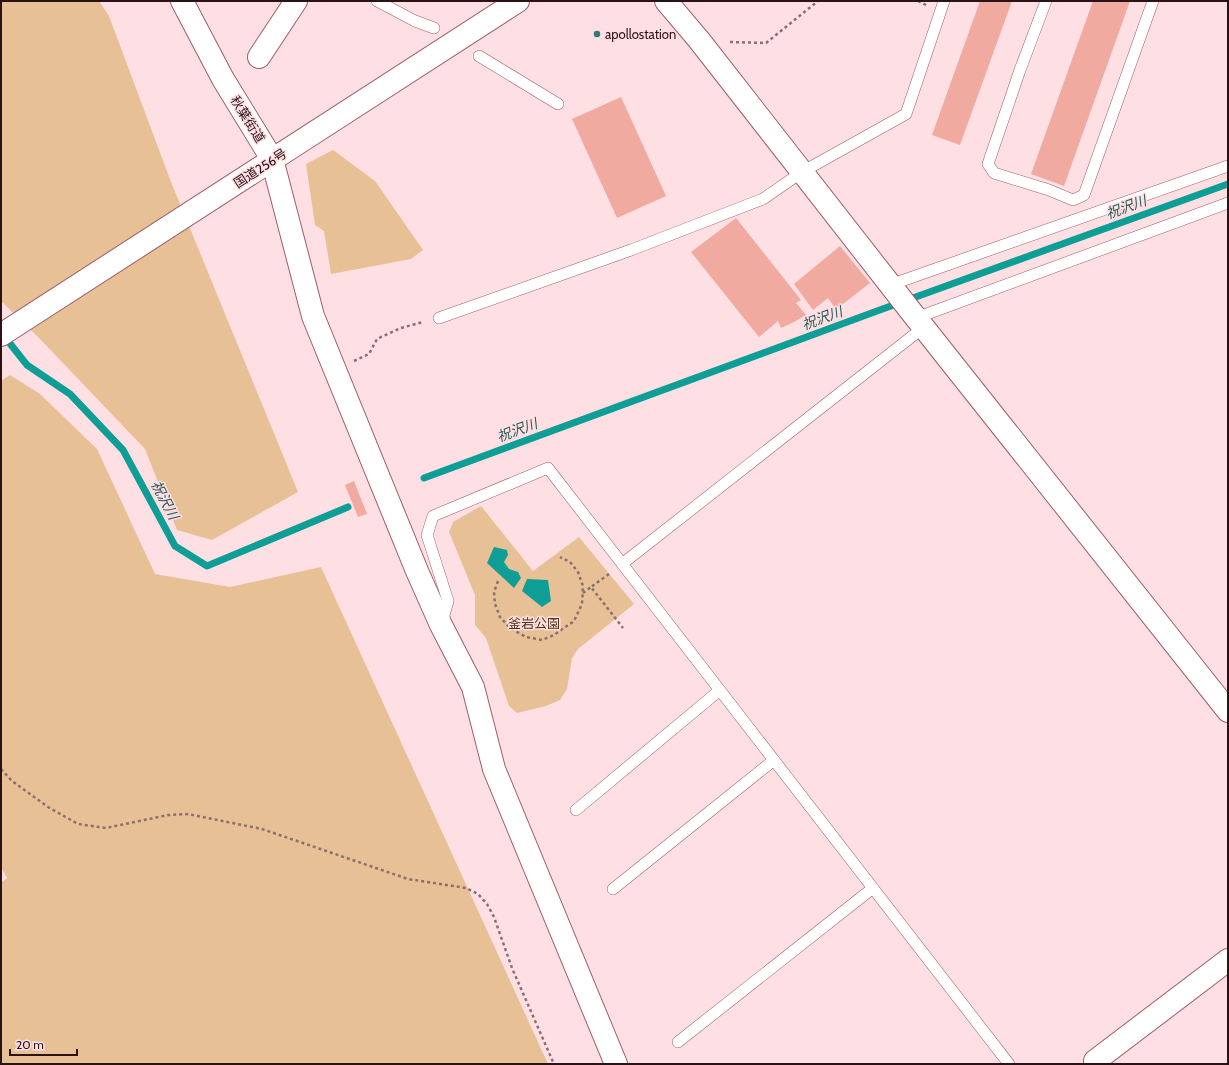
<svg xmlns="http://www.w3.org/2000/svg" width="1229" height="1065" font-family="Cabin,'Noto Sans JP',sans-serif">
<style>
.green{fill:#e7c096}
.water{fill:#0f9e96}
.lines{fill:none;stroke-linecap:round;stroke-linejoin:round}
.stream{stroke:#0f9e96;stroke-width:7}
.building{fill:#f1aa9f}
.lane-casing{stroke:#9e5d69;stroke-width:12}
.street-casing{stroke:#9e5d69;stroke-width:24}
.secondary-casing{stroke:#9e5d69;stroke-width:24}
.highway-casing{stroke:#9e5d69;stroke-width:24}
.path{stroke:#8a6f73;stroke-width:2.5;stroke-dasharray:3 3;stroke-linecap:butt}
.lane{stroke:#fff;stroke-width:11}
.street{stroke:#fff;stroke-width:22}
.secondary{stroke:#fff;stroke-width:22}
.highway{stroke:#fff;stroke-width:22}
.poi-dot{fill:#317974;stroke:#fedfe3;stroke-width:1.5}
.labels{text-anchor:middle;stroke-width:3;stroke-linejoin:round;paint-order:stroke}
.poi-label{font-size:13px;fill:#2b1217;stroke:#fedfe3;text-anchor:start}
.street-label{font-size:13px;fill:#2b1217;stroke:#fedfe3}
.park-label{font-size:13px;fill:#4e3619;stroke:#fedfe3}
.water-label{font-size:14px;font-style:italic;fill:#275a56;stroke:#fedfe3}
</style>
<rect width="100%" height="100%" fill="#fedfe3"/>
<path class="green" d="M1,1H99L109,16L171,182L298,492L212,540L177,530L145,449L41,340L1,301Z
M333,150L375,181L423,250L411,259L331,274L324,231L315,225L306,164Z
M10,375L40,394L97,449L155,574L230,587L321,567L548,1064H1V883L7,878L1,867V381Z
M481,506L533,571L579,537L634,604L578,649L572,658L567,689L560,700L546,706L517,713L509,706L486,638L475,625V595L449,532L453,522Z"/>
<path class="water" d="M494,547L507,550L508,555L504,562L509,569L518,572L521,578L514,588L487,563Z
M527,579L548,580L551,601L542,607L522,591Z"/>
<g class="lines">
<path class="stream" d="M4,336L27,365L70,394L123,450L175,546L207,566L348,507
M424,478L877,311L1228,184"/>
</g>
<path class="building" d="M980,1H1012L960,145L932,135Z
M1093,1H1130L1064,186L1031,174Z
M621,97L666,196L617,218L572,119Z
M736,218L801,300L796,303L806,315L794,322L781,328L778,321L759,337L691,252Z
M840,246L870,283L839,307L835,308L828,298L813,310L794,284Z
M354,481L367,514L358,517L345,485Z"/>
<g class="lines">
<defs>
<path id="lane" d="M377,1L415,21L434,28
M1046,1L1020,70L988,164L994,173L1049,190L1073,200L1084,195L1153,1
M479,56L558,104
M890,285L1228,166
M439,318L631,250L763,199L802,172L906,114L944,1
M916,318L1228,203
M622,564L924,327
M442,622L448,601L427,535L433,516L548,468L1009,1064
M576,810L720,690
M613,889L774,760
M678,1042L873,888"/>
<path id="street" d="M182,1L223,79L272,159L313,316L417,571L441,625L473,687L494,769L616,1064
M259,57L296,1
M1095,1061L1228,960"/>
<path id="secondary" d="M666,1L699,40L913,314L1228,711"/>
<path id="highway" d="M1,335L518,1"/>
</defs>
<use href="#lane" class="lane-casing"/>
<use href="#street" class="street-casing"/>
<use href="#secondary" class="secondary-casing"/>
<use href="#highway" class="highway-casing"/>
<path class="path" d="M918,1L926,5
M730,42L766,43L818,1
M354,361L369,354L377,339L401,328L423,322
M609,574L591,587L623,628
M498,581L494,592L495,604L500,617L510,628L526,637L542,640L554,635L574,621L582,604L583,586L578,572L570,562L560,557
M583,593L591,587
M1,769L12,781L48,807L78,824L106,828L168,815L188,814L262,829L408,879L466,888L478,894L487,904L494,917L512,968L554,1064"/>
<use href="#lane" class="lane"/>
<use href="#street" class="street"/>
<use href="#secondary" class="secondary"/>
<use href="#highway" class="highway"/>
</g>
<circle class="poi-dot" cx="597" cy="34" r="4"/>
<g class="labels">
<g class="poi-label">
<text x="605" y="39">apollostation</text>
</g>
<g class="street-label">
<text transform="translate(248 119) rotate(58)" y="5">秋葉街道</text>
<text transform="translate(260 168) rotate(-33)" y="5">国道256号</text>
</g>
<g class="park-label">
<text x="534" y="628">釜岩公園</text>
</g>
<g class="water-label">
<text transform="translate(1126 207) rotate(-20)" y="5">祝沢川</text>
<text transform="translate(822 318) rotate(-20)" y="5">祝沢川</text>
<text transform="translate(517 430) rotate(-20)" y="5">祝沢川</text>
<text transform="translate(165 500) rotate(62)" y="5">祝沢川</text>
</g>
</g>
<rect width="1229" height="1065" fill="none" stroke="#2b1217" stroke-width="4"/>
<path d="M10 1049v6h67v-6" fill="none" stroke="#2b1217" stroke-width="2"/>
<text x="16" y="1049" font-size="12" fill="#2b1217" stroke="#fedfe3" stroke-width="3" paint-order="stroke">20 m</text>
</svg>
